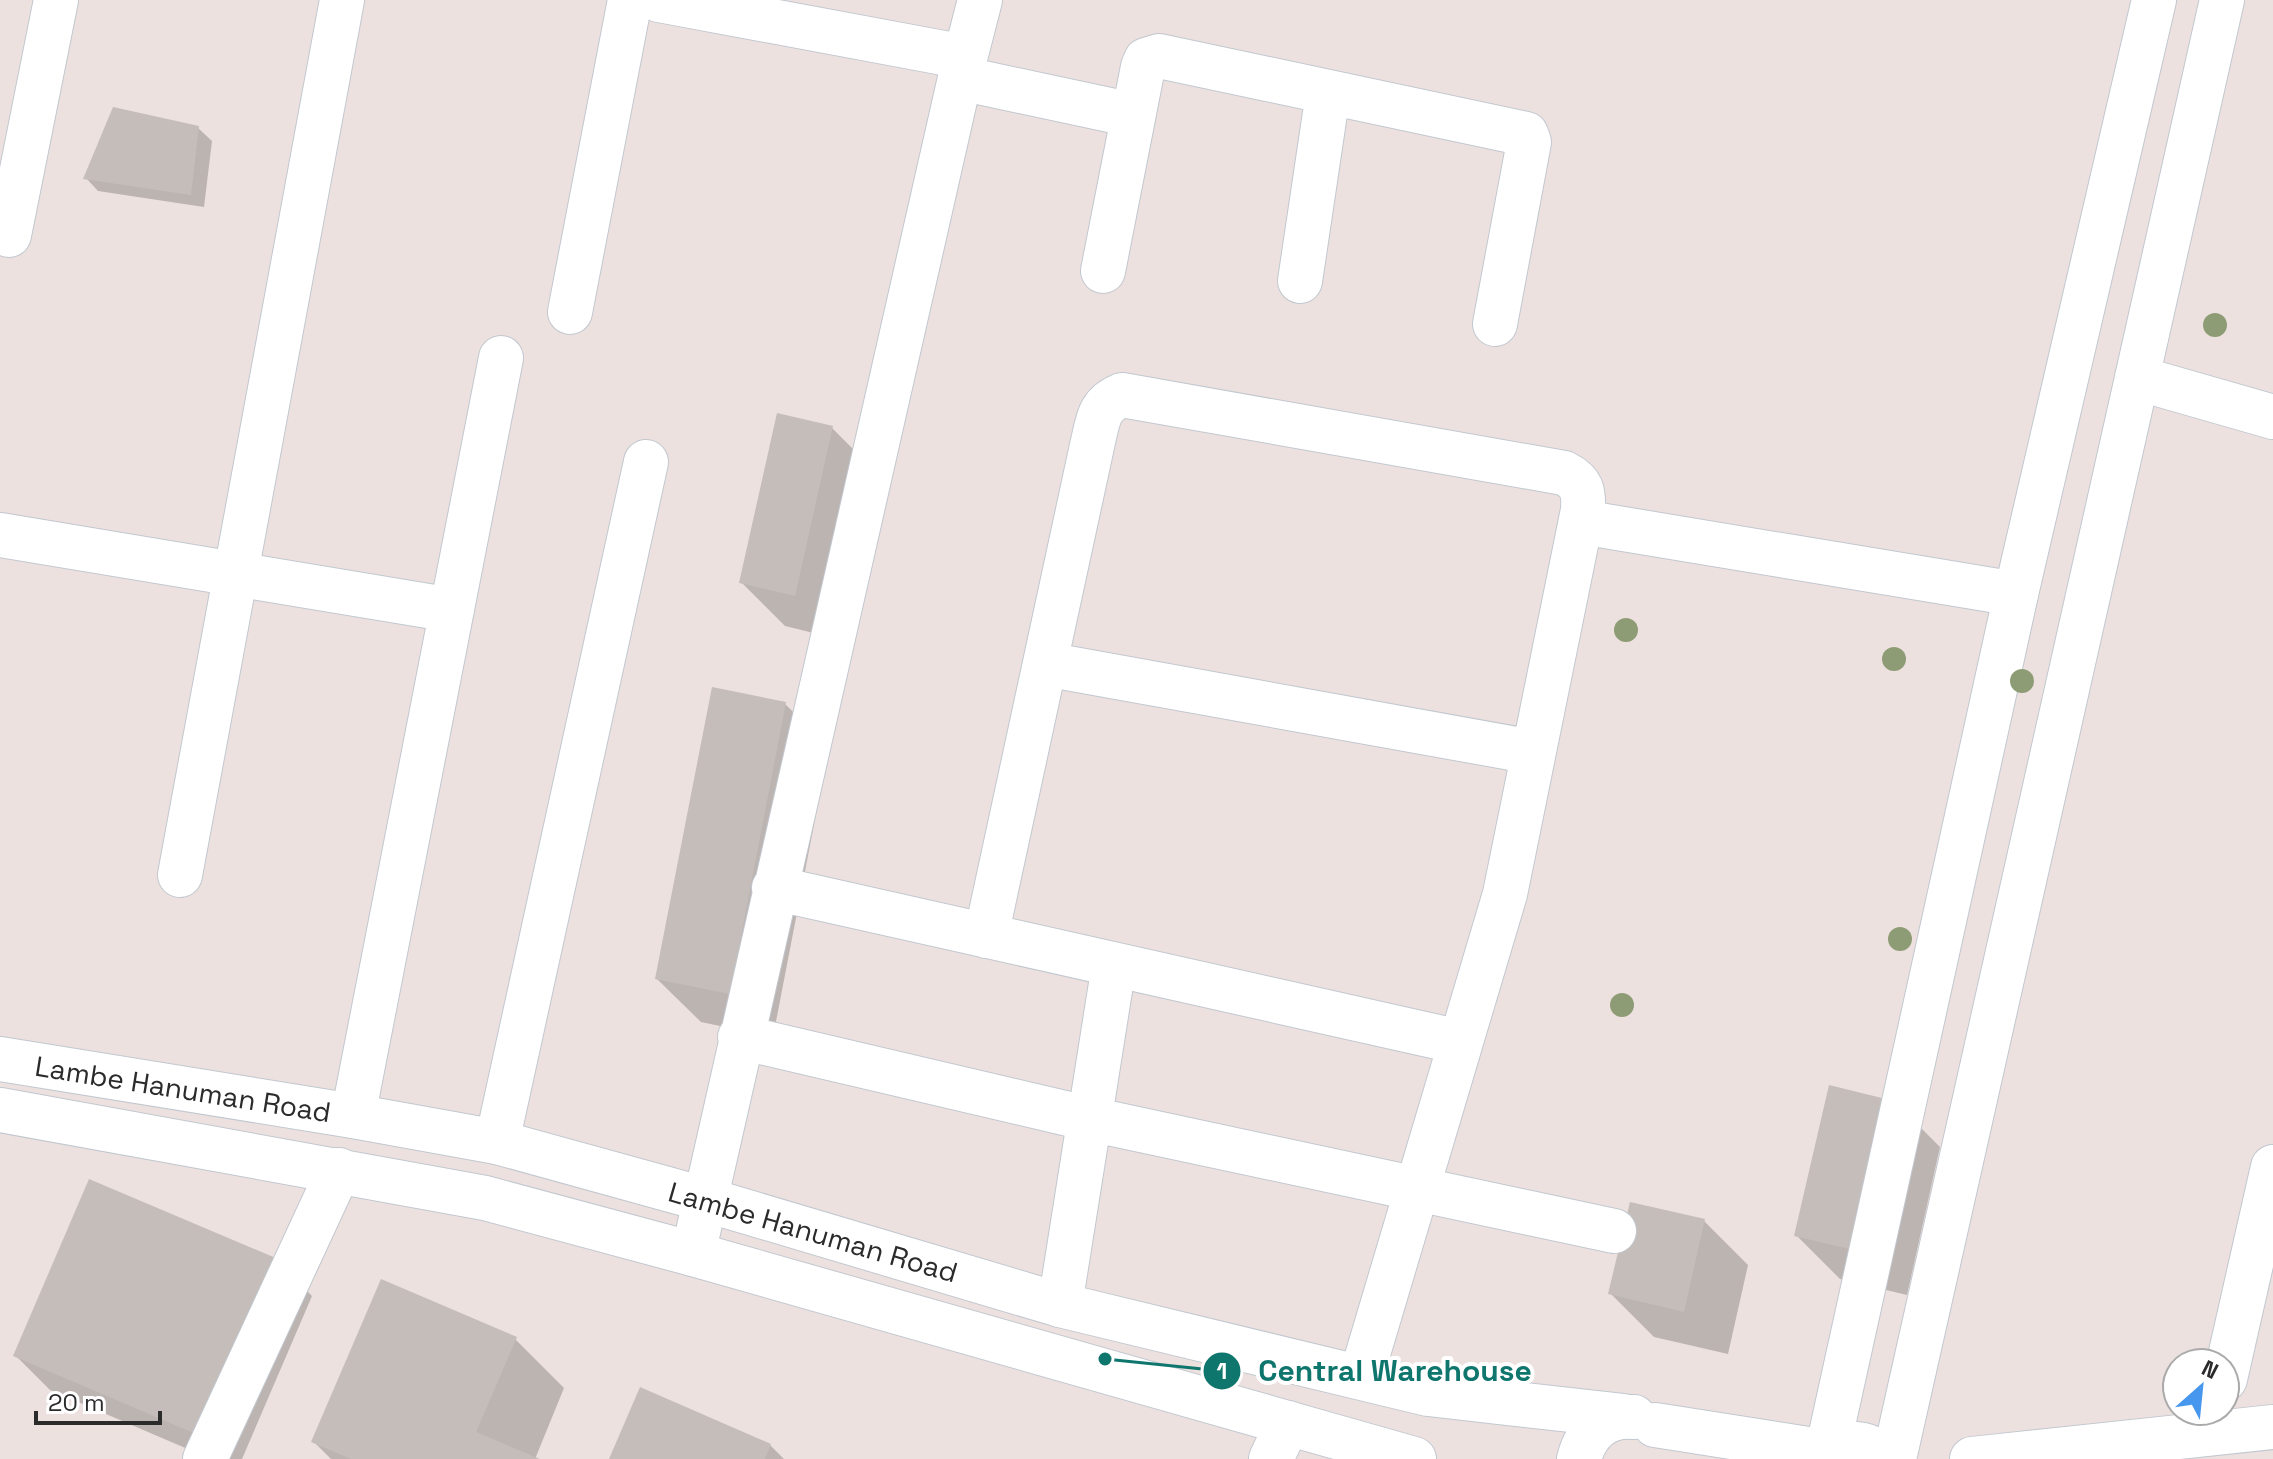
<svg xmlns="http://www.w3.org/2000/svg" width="2273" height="1459" font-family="'Space Grotesk',sans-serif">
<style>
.shadow{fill:#0003}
.building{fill:#c4bdb9}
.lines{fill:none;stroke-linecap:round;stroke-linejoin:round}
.minor-casing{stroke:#c2c8d0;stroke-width:46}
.tertiary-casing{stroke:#c2c8d0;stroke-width:46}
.secondary-casing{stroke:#c2c8d0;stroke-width:46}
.minor{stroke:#fff;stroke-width:44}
.tertiary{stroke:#fff;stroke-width:44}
.secondary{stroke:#fff;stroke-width:44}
.tree{fill:#8e9c75}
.labels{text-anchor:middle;stroke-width:8;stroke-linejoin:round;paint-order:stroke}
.street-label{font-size:28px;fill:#2b2b2b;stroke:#fff}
.leader{fill:none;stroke:#0f766e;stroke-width:3}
.callout-dot{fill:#0f766e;stroke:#fff;stroke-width:3}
.mark-label{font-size:24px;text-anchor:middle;font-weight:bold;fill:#fff}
.callout-label{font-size:30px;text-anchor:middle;font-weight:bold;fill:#0f766e;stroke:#fff;stroke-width:8;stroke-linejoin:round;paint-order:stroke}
</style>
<rect width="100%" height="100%" fill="#ece1de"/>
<path class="shadow" d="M198,128L212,141L204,207L98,191L86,178Z
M832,428L875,471L838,639L785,626L742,583Z
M785,704L829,747L773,1037L701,1022L657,979Z
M1897,1104L1940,1147L1907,1295L1840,1279L1797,1236Z
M1704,1221L1748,1265L1728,1354L1654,1337L1610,1293Z
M277,1261L312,1296L242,1459H211L50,1390L16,1356Z
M515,1339L564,1388L535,1459H331L314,1442Z
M770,1445L784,1459H611Z"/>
<path class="building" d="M113,107L199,126L191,195L83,179Z
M777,413L833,426L795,596L739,583Z
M712,687L786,702L730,994L655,979Z
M1829,1085L1898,1102L1863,1252L1794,1236Z
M89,1179L278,1259L203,1437L13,1356Z
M1630,1202L1705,1219L1684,1312L1608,1294Z
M381,1279L517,1337L476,1432L540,1459H351L311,1442Z
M640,1387L771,1444L765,1459H609Z"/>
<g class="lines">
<defs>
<path id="minor" d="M659,0L965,57
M960,78L1133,115
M9,235L56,0
M1103,271L1143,67L1146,60L1159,56L1526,134L1529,142L1495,324
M1300,281L1328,93
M570,312L630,0
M2137,378L2273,417
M1581,522L2016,594
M0,535L452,610
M1045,664L1533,752
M180,875L342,0
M774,888L1460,1042
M986,936L1092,446C1098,422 1097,405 1122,395L1564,473C1582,482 1584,491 1583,510L1505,894L1361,1377
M740,1037L1090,1119L1614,1231
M353,1116L501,358
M497,1142L646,462
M693,1254L960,78L980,0
M1060,1305L1114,965
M2225,1379L2273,1167
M205,1459L339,1170
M1271,1459L1288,1423"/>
<path id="tertiary" d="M1827,1452L2016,594L2154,0
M1894,1459L2222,0"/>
<path id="secondary" d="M0,1059L353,1116L497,1142L707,1200L1060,1305L1428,1394L1624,1416
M0,1110L485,1198L693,1254L1414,1459
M1655,1425L1827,1452
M1579,1459C1586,1432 1605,1414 1634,1417
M1820,1459C1839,1438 1867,1439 1886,1459
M1972,1459L2273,1427"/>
</defs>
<use href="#minor" class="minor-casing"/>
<use href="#tertiary" class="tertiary-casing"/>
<use href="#secondary" class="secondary-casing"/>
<use href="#minor" class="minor"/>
<use href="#tertiary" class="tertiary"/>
<use href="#secondary" class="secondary"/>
</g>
<g class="tree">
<circle cx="2215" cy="325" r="12"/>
<circle cx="1626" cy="630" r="12"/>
<circle cx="1894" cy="659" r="12"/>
<circle cx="2022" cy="681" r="12"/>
<circle cx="1900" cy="939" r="12"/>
<circle cx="1622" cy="1005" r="12"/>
</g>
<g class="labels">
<g class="street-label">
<text transform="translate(183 1089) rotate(9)" y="10">Lambe Hanuman Road</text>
<text transform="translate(813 1232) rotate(16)" y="10">Lambe Hanuman Road</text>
</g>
</g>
<path class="leader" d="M1105 1359L1222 1371"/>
<g class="callout-dot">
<circle cx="1105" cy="1359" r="8"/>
<circle cx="1222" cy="1371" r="20"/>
</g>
<g class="mark-label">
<text x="1222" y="1379">1</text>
</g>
<g class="callout-label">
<text x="1395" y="1381">Central Warehouse</text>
</g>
<g transform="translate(2201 1387) rotate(27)"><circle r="38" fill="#ffffff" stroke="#aaaaaa" stroke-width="2"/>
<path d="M0-6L14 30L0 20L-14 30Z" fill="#4897ee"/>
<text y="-12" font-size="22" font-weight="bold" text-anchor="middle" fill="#2b2b2b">N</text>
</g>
<path d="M36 1411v12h124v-12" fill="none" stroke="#2b2b2b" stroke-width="4"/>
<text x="48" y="1411" font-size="24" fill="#2b2b2b" stroke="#ffffff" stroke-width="6" paint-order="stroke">20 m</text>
</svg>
